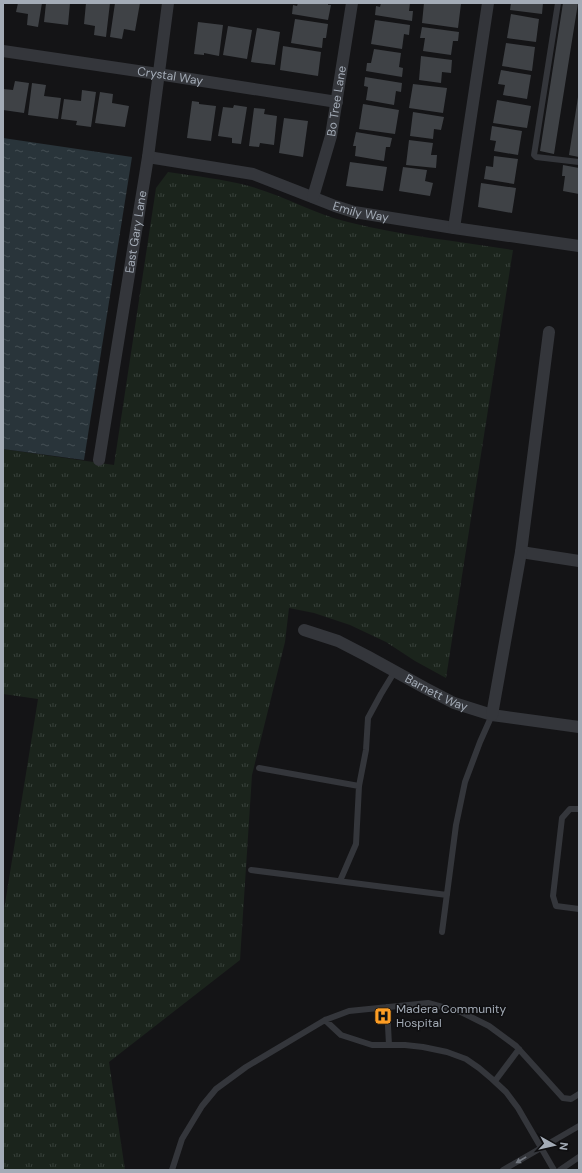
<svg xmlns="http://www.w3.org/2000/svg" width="582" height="1173" font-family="'DM Sans',sans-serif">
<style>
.grass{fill:url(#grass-tufts)}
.water{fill:url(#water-ripples)}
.building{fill:#3f4246}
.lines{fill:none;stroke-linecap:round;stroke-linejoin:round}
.service{stroke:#34363b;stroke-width:6}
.minor{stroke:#34363b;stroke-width:12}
.oneway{fill:#72777f}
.labels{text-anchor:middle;stroke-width:3;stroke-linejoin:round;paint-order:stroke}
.street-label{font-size:12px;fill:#a4acb7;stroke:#0f0f11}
.poi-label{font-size:12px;fill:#a4acb7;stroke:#0f0f11;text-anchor:start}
</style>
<defs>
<pattern id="grass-tufts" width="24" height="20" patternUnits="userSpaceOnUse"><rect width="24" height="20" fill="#1b241c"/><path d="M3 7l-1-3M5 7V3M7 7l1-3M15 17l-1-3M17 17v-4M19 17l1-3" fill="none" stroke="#39413b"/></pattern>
<pattern id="water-ripples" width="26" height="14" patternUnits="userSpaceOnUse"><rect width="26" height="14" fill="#29343a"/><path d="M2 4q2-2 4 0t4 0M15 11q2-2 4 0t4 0" fill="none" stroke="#454f54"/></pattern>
</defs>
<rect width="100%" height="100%" fill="#141416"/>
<path class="grass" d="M168,172C195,176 223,179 249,186C283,195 314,214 348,222C402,236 458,241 513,250L446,678L415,661L386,642L350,625L314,613L289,608L285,642L252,775L240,960L109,1062L125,1170H3V916L38,699L3,694V449L114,465L156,188Z"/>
<path class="water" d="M3,138L132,157L84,460L3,449Z"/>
<path class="building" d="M18,3H42L38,27L27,25L28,14L16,12Z
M46,3H70L68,25L44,22Z
M86,3H110L106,37L94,35L95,26L84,24Z
M115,3H140L135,31L124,29L122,39L110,37Z
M298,3H328V5H331L328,20L292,14L293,5L297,6Z
M381,3H410L409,11H413L412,21L375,15L376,6L380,7Z
M424,3L461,4L458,28L422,23Z
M511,3H543L542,14L510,10Z
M563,3H578L554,154L540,151Z
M511,14L539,19L536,42L507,38Z
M295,19L328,24L326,38H323L322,48L291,43Z
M375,20L410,25L409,35L404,34L402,49L371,44Z
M198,22L223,25L219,56L204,53V55L194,54Z
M228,26L252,30L247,59L223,55Z
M422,27L459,32L458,41H453L451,55L423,51L425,38H420Z
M257,28L280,32L275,65L251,62Z
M506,43L535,47L532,71L502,66Z
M283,46L321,52L318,76L280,70Z
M374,49L401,53L399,67L403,68L402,77L366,71L367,63H371Z
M421,56L452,60L451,73L442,72L441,83L419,80Z
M501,70L531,75L527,99L503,95L505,85L498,84Z
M365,77L402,83L401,92L396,91L394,105L366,100L368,87L364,86Z
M15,81L29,83L24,113L3,110V89L13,90Z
M32,83L46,85L44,96L61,98L58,119L28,115Z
M413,84L447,88L443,113L409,108Z
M82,90L96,92L91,127L76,125L77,121L61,119L64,99L81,101Z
M100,92L113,94L112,103L129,106L125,127L95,123Z
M578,97H579V157L569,155Z
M497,100L531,106L527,128L493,123Z
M192,101L199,102V104L216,106L211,141L187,138Z
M363,104L399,110L395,134L359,129Z
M234,105L247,107L241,144L232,143V138L218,136L223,107L233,108Z
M254,108L265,109L264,114L277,116L274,145L260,143L259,147L249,146Z
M413,112L444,117L441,130L434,129L433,139L410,136Z
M284,118L308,121L303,157L279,153Z
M492,126L522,131L518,155L494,151L496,141L490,140Z
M356,132L392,138L390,147H386L384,161L355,156L356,146H353Z
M409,140L433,143L431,155H437L436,168L406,165Z
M494,156L518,159L514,184L484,179L486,166L493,167Z
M350,162L387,167L383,191L346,186Z
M563,165L579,168V194L563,191L565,176H562Z
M403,167L427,170L425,181L433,183L430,196L399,191Z
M481,183L516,188L512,213L478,207Z"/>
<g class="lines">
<path class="service" d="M558,3L534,155L536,157L579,162
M259,768L359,786
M579,809H570L562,818L553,896L556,906L579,909
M251,870L447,895
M340,881L356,844L359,786L366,750L368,718L381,694L395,671
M442,932L456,825L465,782L480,742L492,715
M387,1007L389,1045
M325,1020L341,1035L372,1045H405L423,1047L447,1052L466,1059L479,1068L492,1079L506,1092L518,1108L554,1170
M495,1081L519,1049
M172,1170L182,1139L202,1106L216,1089L246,1067L325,1020L349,1011L428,1003L461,1012L489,1026L516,1046L563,1098L571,1099L579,1094
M503,1170L579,1126
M560,1170L579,1157"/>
<g class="minor">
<path id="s1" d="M3,51L158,74L337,102"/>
<path id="s2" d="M148,157L253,174L335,206L354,212L454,228L579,246"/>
<path id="s3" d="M313,197L331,136L352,3"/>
<path d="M454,228L488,3"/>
<path id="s4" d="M99,460L148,157L168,3"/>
<path d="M521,552L579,561"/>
<path id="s5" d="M304,630L338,641L367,656L425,688L454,703L492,715L579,727"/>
<path d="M492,715L521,552L549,332"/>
</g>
</g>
<defs><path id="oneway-solid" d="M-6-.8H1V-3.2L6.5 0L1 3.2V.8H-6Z"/></defs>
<use class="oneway" href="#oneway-solid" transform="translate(521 1160) rotate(150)"/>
<defs>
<symbol id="hospital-square" viewBox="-11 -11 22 22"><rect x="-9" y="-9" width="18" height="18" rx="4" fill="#fd9d24" stroke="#0f0f11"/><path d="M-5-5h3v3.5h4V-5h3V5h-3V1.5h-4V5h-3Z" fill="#111"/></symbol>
</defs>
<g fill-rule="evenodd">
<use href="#hospital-square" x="373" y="1006" width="20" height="20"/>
</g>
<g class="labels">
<g class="street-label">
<text dy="4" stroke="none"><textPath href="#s1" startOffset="169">Crystal Way</textPath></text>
<text dy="4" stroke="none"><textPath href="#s3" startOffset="99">Bo Tree Lane</textPath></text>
<text dy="4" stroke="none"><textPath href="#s2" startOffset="221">Emily Way</textPath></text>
<text dy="4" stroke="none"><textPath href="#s4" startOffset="231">East Gary Lane</textPath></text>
<text dy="4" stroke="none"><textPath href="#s5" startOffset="147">Barnett Way</textPath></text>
</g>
<g class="poi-label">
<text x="396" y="1013">Madera Community<tspan x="396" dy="14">Hospital</tspan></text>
</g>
</g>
<rect width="582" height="1173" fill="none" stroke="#a4acb7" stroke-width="8"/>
<g transform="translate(554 1145) rotate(98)" stroke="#0f0f11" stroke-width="3" paint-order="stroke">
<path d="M0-3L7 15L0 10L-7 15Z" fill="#a4acb7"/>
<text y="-6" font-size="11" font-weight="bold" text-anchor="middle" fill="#a4acb7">N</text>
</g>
</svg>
